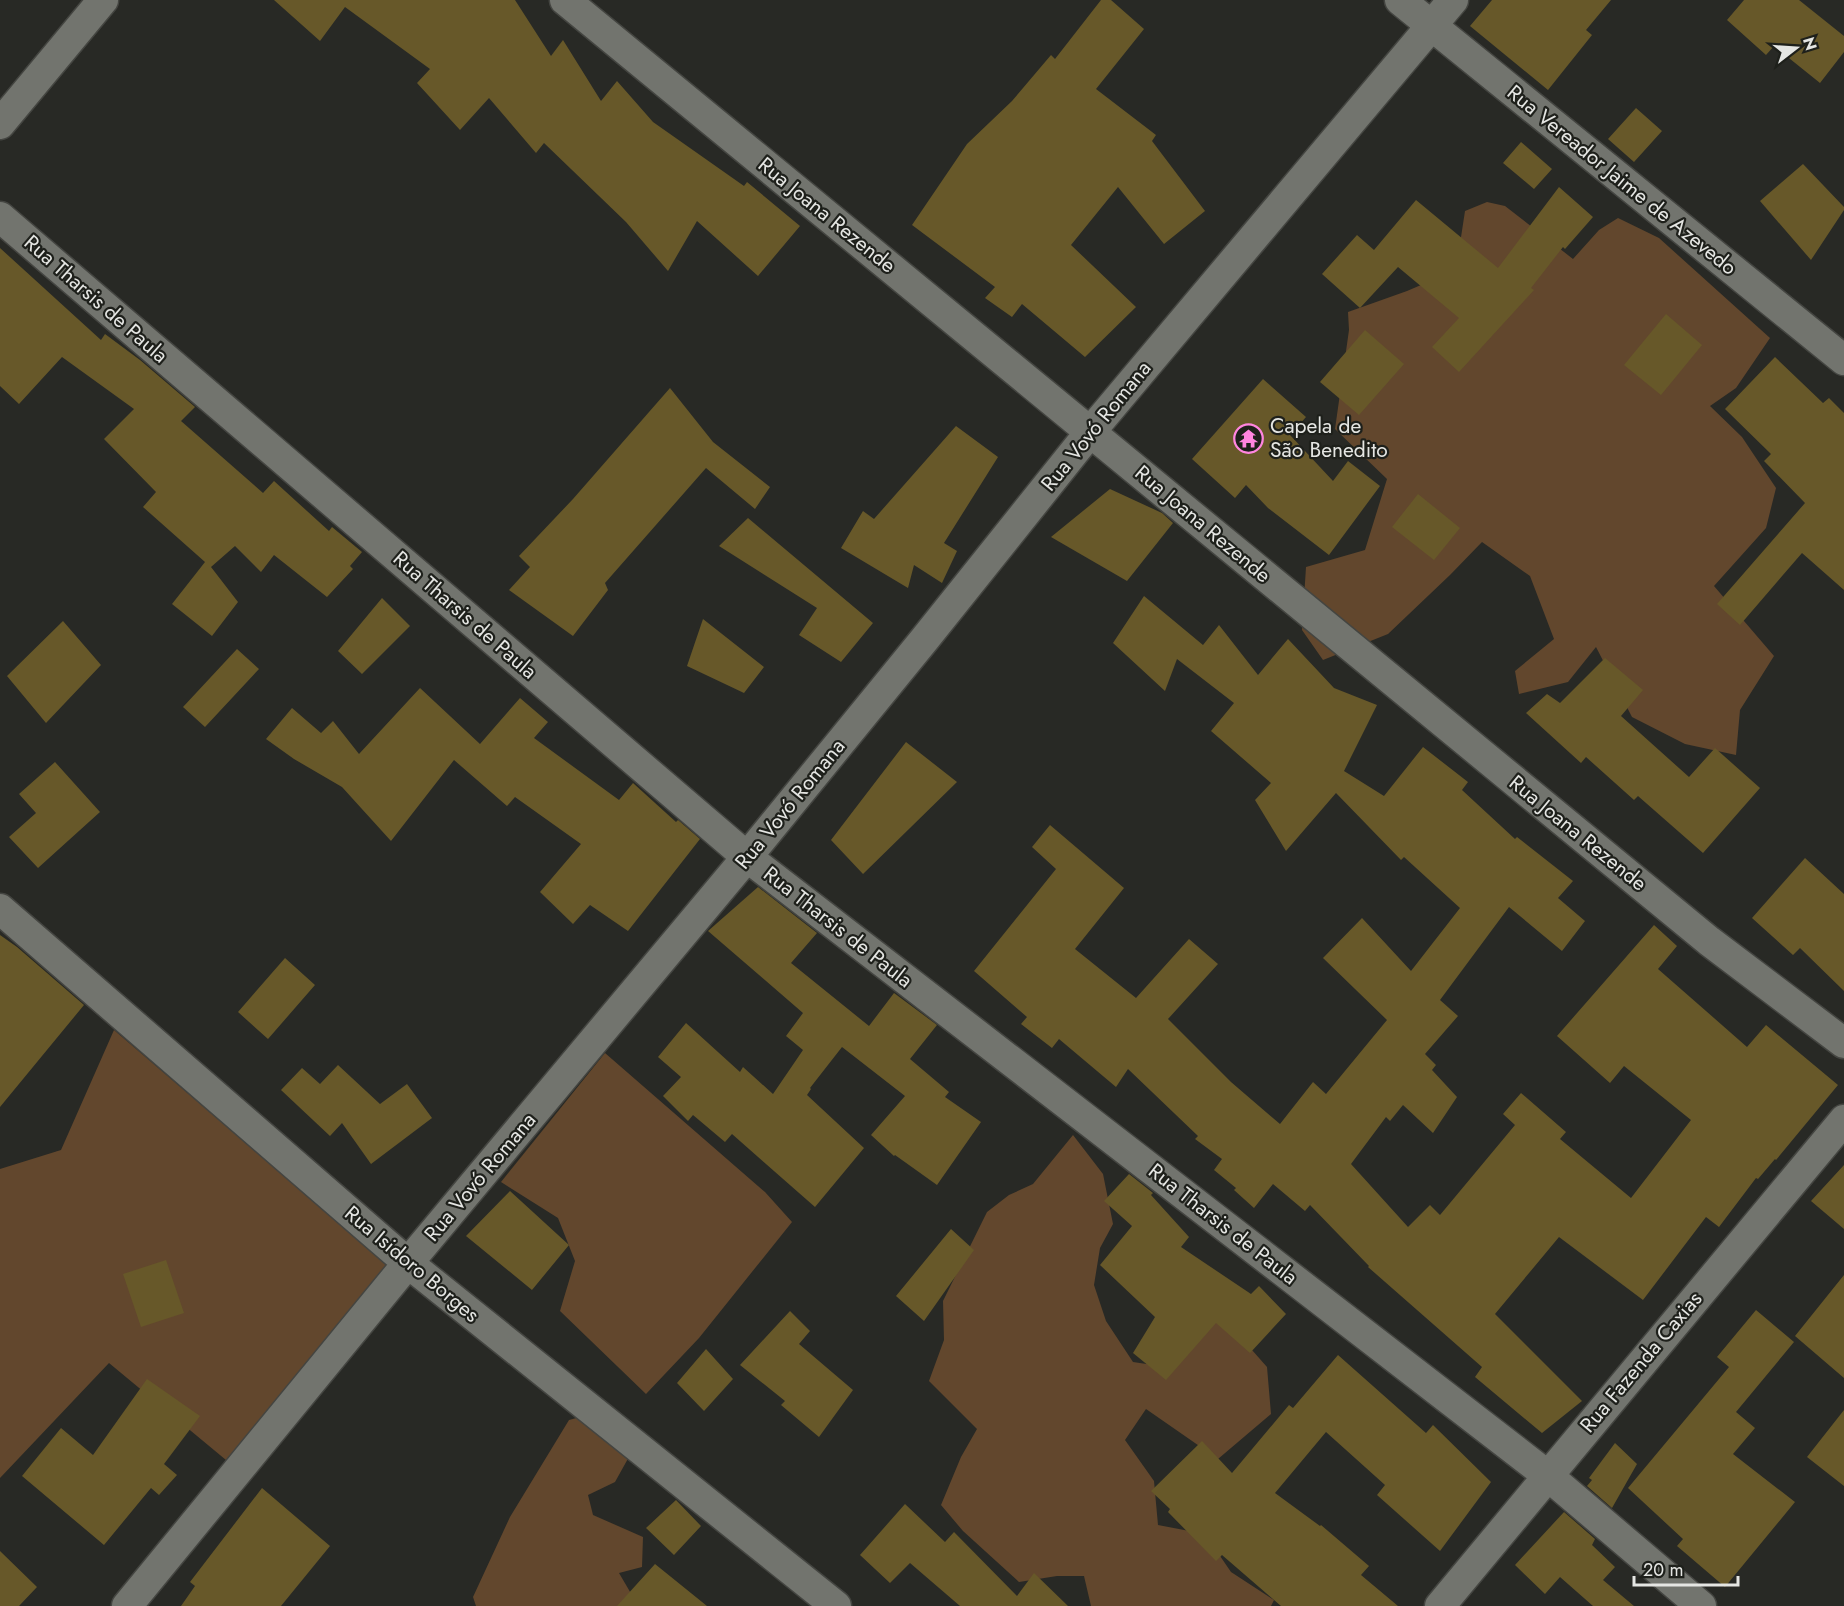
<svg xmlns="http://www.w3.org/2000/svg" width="1844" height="1606" font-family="Jost,sans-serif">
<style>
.green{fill:#62472d}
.building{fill:#675829}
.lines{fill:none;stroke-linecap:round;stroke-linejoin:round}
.minor-casing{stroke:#444541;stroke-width:33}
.minor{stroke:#72746e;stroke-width:30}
.labels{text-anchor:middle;stroke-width:4.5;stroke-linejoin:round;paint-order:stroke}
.street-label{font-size:21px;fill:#e5e6e3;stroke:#1e201b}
.poi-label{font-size:21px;fill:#e5e6e3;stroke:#1e201b;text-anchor:start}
</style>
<rect width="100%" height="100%" fill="#282925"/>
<path class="green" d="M1487,202L1505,206L1573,259L1599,230L1618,218L1659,238L1770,338L1736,388L1710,406L1742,437L1776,488L1766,528L1714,586L1774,656L1740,710L1736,755L1685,744L1632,717L1596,647L1568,682L1519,694L1515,671L1554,639L1530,576L1482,542L1450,575L1388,634L1323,660L1302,630L1306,567L1365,550L1387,479L1335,429L1349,330L1348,312L1407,291L1456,270L1465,211Z
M114,1030L389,1266L283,1398L226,1460L109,1363L0,1478V1169L61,1150Z
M605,1053L765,1192L792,1222L699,1338L646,1394L560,1311L575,1261L558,1218L501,1182Z
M1073,1135L1103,1174L1113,1224L1100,1248L1094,1285L1106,1321L1133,1362L1160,1366L1202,1314L1229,1324L1267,1367L1271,1414L1218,1459L1146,1409L1125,1440L1154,1481L1158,1525L1205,1534L1231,1572L1274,1600L1271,1606H1091L1084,1576H1057L1019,1582L963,1531L941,1505L961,1457L977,1429L929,1381L944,1340L943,1301L987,1212L1009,1195L1033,1184Z
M606,1410L640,1437L615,1482L588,1495L593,1515L643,1537L642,1567L619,1573L636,1602L633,1606H476L473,1597L510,1517L569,1420Z"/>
<path class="building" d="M274,0H515L551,56L563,40L601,101L617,81L653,122L744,186L747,182L800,226L758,276L697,221L668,271L626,222L544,143L536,153L489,98L460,130L417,83L430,69L345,7L320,41Z
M1101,0H1111L1144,29L1096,89L1156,135L1152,141L1205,211L1164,244L1118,187L1071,245L1136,307L1085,357L1022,304L1012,317L985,298L995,287L912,225L967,144L1012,101L1051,55L1055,59Z
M1492,0H1611L1586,30L1592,35L1548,90L1470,26Z
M1744,0H1799L1844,36V52L1820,83L1774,46L1766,55L1727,20Z
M1636,108L1662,131L1634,162L1608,139Z
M1521,142L1552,169L1534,189L1503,163Z
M1803,164L1844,207V210L1811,260L1760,201Z
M1559,187L1593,217L1565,249L1563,247L1531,288L1534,290L1459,372L1432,347L1459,318L1398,267L1360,308L1322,274L1357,235L1374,250L1416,200L1498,268Z
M0,248L101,340L105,334L140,360L195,407L181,421L263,493L274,481L329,531L332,527L362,552L350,566L353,569L327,597L274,555L261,572L235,546L211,567L238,602L212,636L172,604L205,562L143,507L156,492L104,439L134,409L62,357L19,404L0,386Z
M1666,314L1702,345L1661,395L1624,365Z
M1365,330L1404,364L1359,415L1320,382Z
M1775,357L1823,403L1829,398L1844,413V590L1802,553L1740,625L1717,604L1805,503L1764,461L1771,454L1725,409Z
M1263,379L1306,417L1290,435L1333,481L1348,461L1380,486L1329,555L1268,508L1246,485L1235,498L1192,459Z
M670,388L713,442L770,487L755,509L706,468L605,583L608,590L573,636L509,590L530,567L519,556L573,499Z
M956,426L998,457L944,543L957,551L942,583L914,565L908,588L841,548L863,511L874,519Z
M1110,489L1162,513L1173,523L1127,581L1051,537Z
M1418,494L1460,528L1434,560L1392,527Z
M748,518L873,623L841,662L799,635L817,608L719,546Z
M1144,596L1203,645L1219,625L1258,675L1288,639L1334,688L1377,705L1344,771L1384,796L1423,747L1468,782L1462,790L1515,839L1517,837L1573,881L1558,898L1585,921L1562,951L1509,907L1440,1000L1458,1016L1425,1054L1436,1065L1432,1070L1457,1097L1433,1133L1403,1105L1390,1121L1386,1117L1351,1164L1408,1227L1430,1205L1440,1215L1515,1125L1503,1114L1521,1093L1566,1132L1560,1139L1631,1198L1691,1120L1624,1066L1610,1083L1557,1036L1654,925L1677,946L1658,969L1706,1011L1747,1047L1766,1025L1838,1085L1776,1160L1775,1159L1758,1179L1756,1178L1719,1227L1706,1217L1643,1300L1559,1237L1495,1314L1582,1401L1542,1433L1475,1377L1482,1367L1368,1267L1369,1266L1310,1205L1305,1211L1273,1184L1254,1208L1234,1190L1236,1188L1214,1170L1222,1159L1195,1139L1198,1136L1128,1069L1116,1087L1059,1039L1052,1048L1021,1024L1027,1017L974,971L1056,869L1032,847L1050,825L1124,888L1075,949L1136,998L1189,939L1218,964L1168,1019L1231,1082L1280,1124L1313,1082L1326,1094L1387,1020L1323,958L1362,918L1411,971L1460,908L1404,857L1401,860L1336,793L1286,851L1255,800L1271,783L1211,731L1234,703L1177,659L1165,691L1113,643Z
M382,598L410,626L362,674L338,651Z
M703,619L764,667L744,693L687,666Z
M63,621L101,665L46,723L7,676Z
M237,649L259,669L205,727L183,707Z
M1605,658L1643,690L1621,716L1689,777L1715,748L1760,788L1703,853L1638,796L1634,800L1586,757L1581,763L1526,713L1547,694L1560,703Z
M420,688L480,744L520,698L548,722L534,738L619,800L633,783L676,822L678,820L700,839L628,931L590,905L573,924L540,892L581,844L515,797L507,806L454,760L391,841L342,787L294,759L266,739L292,708L321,733L333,721L359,754Z
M906,742L957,782L863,874L831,840Z
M55,762L100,812L38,868L9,837L36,813L19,794Z
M1805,858L1844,894V991L1800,948L1793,955L1752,918Z
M758,887L817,933L791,963L869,1026L894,993L937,1025L910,1059L949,1092L945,1097L981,1122L937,1185L895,1155L894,1156L871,1135L905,1096L842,1047L810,1088L811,1089L807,1095L864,1148L815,1207L732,1134L725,1142L693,1115L688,1121L663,1096L681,1077L658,1057L686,1023L740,1072L743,1067L773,1094L803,1050L786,1036L803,1013L708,931Z
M0,935L17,947L84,1005L0,1107Z
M285,958L315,985L268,1039L238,1012Z
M338,1065L380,1104L407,1084L432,1118L371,1164L342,1123L330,1136L281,1090L302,1068L320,1084Z
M1844,1165V1229L1811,1201Z
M1129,1174L1153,1193L1151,1195L1189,1237L1181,1247L1251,1294L1259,1286L1286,1314L1250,1353L1216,1323L1166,1380L1133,1353L1155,1317L1100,1265L1132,1226L1104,1201Z
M510,1191L569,1245L532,1290L466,1236Z
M951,1229L974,1250L924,1321L896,1296Z
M166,1260L184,1313L141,1327L123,1274Z
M1844,1275V1378L1795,1336Z
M1756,1310L1794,1342L1736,1412L1755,1428L1733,1454L1795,1502L1725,1587L1677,1546L1683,1539L1628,1488L1729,1367L1717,1357Z
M790,1311L810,1331L799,1344L853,1390L819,1437L781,1405L785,1401L740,1365Z
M706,1349L733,1379L704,1411L677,1383Z
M1338,1355L1426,1433L1433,1425L1491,1482L1440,1551L1377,1495L1385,1485L1326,1432L1275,1493L1320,1526L1321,1525L1369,1566L1361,1575L1398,1606H1281L1222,1555L1216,1561L1168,1512L1170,1509L1151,1491L1202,1441L1232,1473L1289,1405L1293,1408Z
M147,1379L200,1416L164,1464L177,1475L159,1495L151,1488L104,1545L22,1476L61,1428L93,1455Z
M1844,1410V1486L1807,1457Z
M1615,1443L1637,1464L1612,1508L1587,1486L1592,1480L1589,1478Z
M262,1488L330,1546L281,1606H181L195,1586L190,1582Z
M676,1500L701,1526L674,1555L646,1528Z
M905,1504L945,1542L954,1532L1017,1596L1034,1573L1068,1606H960L910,1563L890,1583L860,1555Z
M1564,1512L1595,1539L1592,1545L1615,1567L1603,1580L1634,1606H1593L1560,1577L1545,1594L1515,1565Z
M0,1551L37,1587L19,1606H0Z
M655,1564L707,1606H617Z"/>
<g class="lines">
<defs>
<path id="minor" d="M565,0L1709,941L1844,1043
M1400,0L1844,360
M0,124L103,0
M0,217L747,857L1547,1475L1701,1606
M0,909L408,1263L836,1606
M127,1606L408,1263L747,857L924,640L1091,431L1453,0
M1440,1606L1844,1120"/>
</defs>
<use href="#minor" class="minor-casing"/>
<use href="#minor" class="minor"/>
</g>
<defs>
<symbol id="temple-ring" viewBox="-11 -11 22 22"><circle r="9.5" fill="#1e201b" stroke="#ff85df" stroke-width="1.5"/><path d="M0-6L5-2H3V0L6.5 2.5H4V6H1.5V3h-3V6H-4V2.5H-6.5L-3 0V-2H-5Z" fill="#ff85df"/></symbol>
</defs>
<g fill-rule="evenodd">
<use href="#temple-ring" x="1232" y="422" width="33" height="33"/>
</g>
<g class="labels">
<g class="street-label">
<text transform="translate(1622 180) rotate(39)" y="7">Rua Vereador Jaime de Azevedo</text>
<text transform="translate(827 215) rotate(39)" y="7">Rua Joana Rezende</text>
<text transform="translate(96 299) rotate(41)" y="7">Rua Tharsis de Paula</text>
<text transform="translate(1096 426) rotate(-51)" y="7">Rua Vovó Romana</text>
<text transform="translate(1203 524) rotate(40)" y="7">Rua Joana Rezende</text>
<text transform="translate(465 615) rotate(41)" y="7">Rua Tharsis de Paula</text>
<text transform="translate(790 804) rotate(-51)" y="7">Rua Vovó Romana</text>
<text transform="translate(1578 833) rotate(39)" y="7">Rua Joana Rezende</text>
<text transform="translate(838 927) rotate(38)" y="7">Rua Tharsis de Paula</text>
<text transform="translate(480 1177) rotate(-50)" y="7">Rua Vovó Romana</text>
<text transform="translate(1223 1224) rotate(38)" y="7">Rua Tharsis de Paula</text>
<text transform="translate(412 1264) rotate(40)" y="7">Rua Isidoro Borges</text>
<text transform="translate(1641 1362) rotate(-50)" y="7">Rua Fazenda Caxias</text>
</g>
<g class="poi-label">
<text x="1270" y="433">Capela de<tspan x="1270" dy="24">São Benedito</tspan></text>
</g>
</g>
<g transform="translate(1796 48) rotate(73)" stroke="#1e201b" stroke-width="4.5" paint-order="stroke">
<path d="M0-4.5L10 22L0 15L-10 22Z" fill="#e5e6e3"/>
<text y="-9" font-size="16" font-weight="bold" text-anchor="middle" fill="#e5e6e3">N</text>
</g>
<path d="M1634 1576v9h104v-9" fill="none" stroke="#e5e6e3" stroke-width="3"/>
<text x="1643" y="1576" font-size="18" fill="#e5e6e3" stroke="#1e201b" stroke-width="4.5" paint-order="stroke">20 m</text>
</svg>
